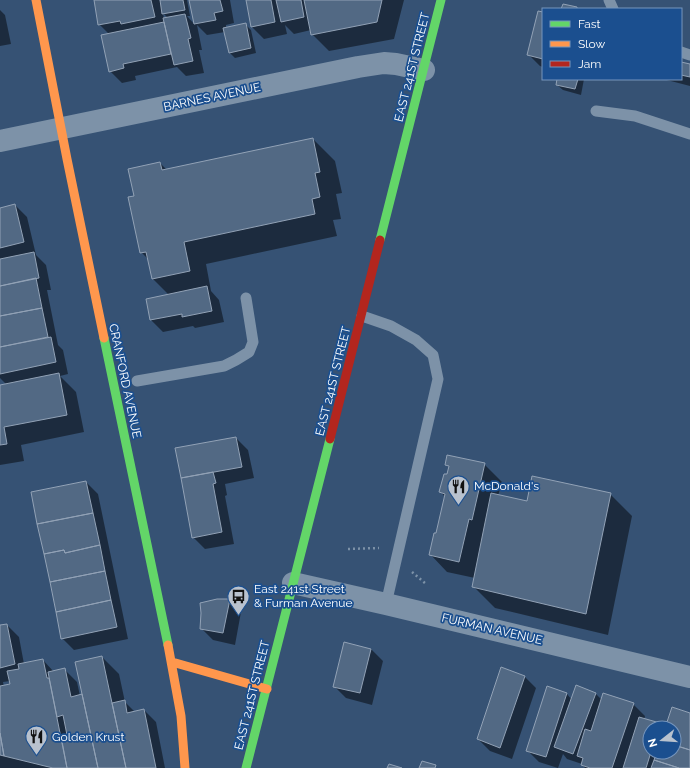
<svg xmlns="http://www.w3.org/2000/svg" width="690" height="768" font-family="Raleway,sans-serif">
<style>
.shadow{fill:#0007;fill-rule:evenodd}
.building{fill:#526984;stroke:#92a2b6}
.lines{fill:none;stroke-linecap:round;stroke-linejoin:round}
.path{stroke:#7d92a8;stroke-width:2.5;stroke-dasharray:2 3;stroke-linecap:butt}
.lane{stroke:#7d92a8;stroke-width:11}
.street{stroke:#7d92a8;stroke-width:22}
.fast{stroke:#63d668;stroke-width:9}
.slow{stroke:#ff974d;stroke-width:9}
.jam{stroke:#b3261e;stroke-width:9}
.labels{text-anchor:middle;stroke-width:3.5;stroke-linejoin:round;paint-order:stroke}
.street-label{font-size:12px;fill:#fff;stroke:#1b4f8f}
.poi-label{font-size:12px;fill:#fff;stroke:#1b4f8f;text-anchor:start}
</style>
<rect width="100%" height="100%" fill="#365274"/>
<path class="shadow" d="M95,0H159L161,2V0H187L190,16H187L195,25L190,0H230L234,23L226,25V28L245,24L251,30L256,53L235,58L229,52L225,32L207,35L197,25L202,50H199L204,73L186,76L177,67L135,76L136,80L122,83L110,71L109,34L99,24ZM163,13L168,18L164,19Z
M247,0H404L394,39L329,51L312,34L311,30L294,34L285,25L287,34L264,39L252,27Z
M0,10L5,15L11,44L0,46Z
M543,13V67L540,66L528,54Z
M681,63L690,66V86L663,79H681Z
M558,79H584L581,95L563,90L557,85Z
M313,139L335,161L342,193L336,194L341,219L333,220L337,236L206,264L211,291L219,300L224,322L195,328L193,326L163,332L151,320L169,295L153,279L149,260L141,252L135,197L160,163L167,170Z
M15,205L27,217L36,255L46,265L51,290H47L58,345L63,350L68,374L60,376L76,392L84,432L21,445L24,461L0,465V386L6,384L0,378V209Z
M236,438L248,450L254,478L225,484L227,495L225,496L234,544L205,549L193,537L177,449Z
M446,464H484L502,482L498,496L528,502L610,494L632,516L608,635L495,608L473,586L475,578L447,572L430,554L437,534L445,497L441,492L448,476L450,468Z
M86,482L98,494L128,639L74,650L62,638Z
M230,600L241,612L235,645L213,640L201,628Z
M7,625L19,637L24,664L43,660L54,672L65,670L77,682L80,696L82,695L102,657L119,674L125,702L135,712L144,710L156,722L165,768H0V626ZM10,681L11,685L4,687L3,682Z
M371,649L383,661L372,705L346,698L334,686Z
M524,676L536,688L512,759L490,751L478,739Z
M595,693L602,700L633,704L645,716L644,720L659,724L663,728H650V752H674V728H666L690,714V768H585L582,764L567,759L563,754L558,768L539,762L527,750L567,694L572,700Z"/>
<path class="building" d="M94,0H151L155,17L121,24L120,21L98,25Z
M160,0H183L185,10L162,14Z
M189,0H220L223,11L214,13L216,20L194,24Z
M246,0H271L275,22L251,27Z
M276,0H301L304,17L281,22Z
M304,0H382L377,22L311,35Z
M563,4L577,7V9H561Z
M538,11L543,12V59L527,55Z
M185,14L191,38L188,39L193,61L174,65L163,18Z
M164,22L171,54L123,64L124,68L109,72L101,35Z
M246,23L251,48L229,53L223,28Z
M681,62L690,64V77L681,75Z
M557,79H578L575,89L556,85Z
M313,138L320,172L315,173L320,197L312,199L315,214L184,242L190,271L152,279L146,252L140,253L128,197L134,196L128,169L160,162L162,170Z
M15,204L24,242L0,248V208Z
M34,252L39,278L0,286V259Z
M36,278L42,308L0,316V286Z
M207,286L212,311L182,317V314L150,320L146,299Z
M42,308L48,337L0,347V316Z
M51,337L56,362L0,374V347Z
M59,373L67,415L4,427L7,444L0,445V385Z
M236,437L242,467L181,478L175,448Z
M447,455L485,463L472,520L469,519L459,562L429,555L434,533H436L445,494L439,492L444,474H447L449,466L445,465Z
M213,472L216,483L213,484L222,532L192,538L181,478Z
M532,476L611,493L586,614L472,587L491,493L527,501Z
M86,481L93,513L37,524L31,492Z
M93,513L100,545L65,553L64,550L44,554L37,524Z
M100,545L105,571L50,582L44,554L64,550L65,553Z
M105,571L111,600L56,612L50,582Z
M217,599H230L223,633L200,629L201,613L200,603Z
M111,600L117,627L61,639L56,612Z
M7,624L15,664L0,668V625Z
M344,642L371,649L360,693L333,687Z
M102,656L112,703L126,768H98L82,694L75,662Z
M43,659L47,678H49L67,768H53L4,756L0,733V686L10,684L7,671L19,669L18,664Z
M501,667L525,676L500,748L477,739Z
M65,668L71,697L82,694L98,768H67L61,736L67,735L63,715L57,717L48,672Z
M576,685L596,693L573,754L554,747Z
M547,686L567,693L546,757L526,751Z
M603,693L634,703L612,768H590L581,765L583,758L577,756L585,729L591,731Z
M125,700L127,713L144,709L156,768H126L112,703Z
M672,707L690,713V750L674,745V728H665Z
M639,717L660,723L658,728H650V752H651L646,768H623Z
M0,733L4,756L0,755Z
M674,745L690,750V768H679L654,760L657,752H674Z
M654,760L679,768H651Z
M422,761L436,765L435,768H419Z
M389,764L402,768H387Z"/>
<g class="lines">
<path class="path" d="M348,549L379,548
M412,572L426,584"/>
<path class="lane" d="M609,0L613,9
M681,52L690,55
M596,111L635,116L690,134
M362,316L391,326L416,340L433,355L438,379L386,604
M137,381L224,366L236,360L249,352L253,342L246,298"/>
<path class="street" d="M0,141L358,67L384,63L396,64L424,70
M293,583L386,604L690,677"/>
<path class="fast" d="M380,240L441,0
M104,338L168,645
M246,768L330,439"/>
<path class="slow" d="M36,0L67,159L104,338
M168,645L181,716L185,768
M172,662L267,689"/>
<path class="jam" d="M330,439L380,240"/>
</g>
<defs>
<symbol id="restaurant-pin" viewBox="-11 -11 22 30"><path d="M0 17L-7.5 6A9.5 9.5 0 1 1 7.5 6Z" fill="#b9c2ce" stroke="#1b4f8f"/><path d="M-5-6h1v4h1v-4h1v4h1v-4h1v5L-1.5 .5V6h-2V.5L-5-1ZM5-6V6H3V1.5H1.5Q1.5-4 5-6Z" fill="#111"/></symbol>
<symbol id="bus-pin" viewBox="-11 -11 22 30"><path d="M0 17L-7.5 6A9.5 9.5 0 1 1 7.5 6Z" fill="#b9c2ce" stroke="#1b4f8f"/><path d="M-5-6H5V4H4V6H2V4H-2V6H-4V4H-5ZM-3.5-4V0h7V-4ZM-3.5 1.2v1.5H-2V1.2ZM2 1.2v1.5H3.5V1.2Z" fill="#111"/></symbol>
</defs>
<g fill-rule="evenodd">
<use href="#restaurant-pin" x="446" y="474" width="25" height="34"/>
<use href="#bus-pin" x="226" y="584" width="25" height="34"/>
<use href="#restaurant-pin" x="24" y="724" width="25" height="34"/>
</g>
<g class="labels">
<g class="street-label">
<text transform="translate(412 67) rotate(-76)" y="4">EAST 241ST STREET</text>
<text transform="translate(212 97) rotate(-12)" y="4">BARNES AVENUE</text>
<text transform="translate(125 381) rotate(78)" y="4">CRANFORD AVENUE</text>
<text transform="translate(333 381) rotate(-76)" y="4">EAST 241ST STREET</text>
<text transform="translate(492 629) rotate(13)" y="4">FURMAN AVENUE</text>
<text transform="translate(252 695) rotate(-76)" y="4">EAST 241ST STREET</text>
</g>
<g class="poi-label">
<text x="474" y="490">McDonald's</text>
<text x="254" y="593">East 241st Street<tspan x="254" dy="14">&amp; Furman Avenue</tspan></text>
<text x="52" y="741">Golden Krust</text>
</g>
</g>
<rect x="542" y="8" width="140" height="72" fill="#1b4f8f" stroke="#7695bc"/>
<rect x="550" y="21" width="20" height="6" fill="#63d668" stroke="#7695bc"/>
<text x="578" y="28" font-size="12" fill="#ffffff">Fast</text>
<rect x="550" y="41" width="20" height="6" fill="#ff974d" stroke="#7695bc"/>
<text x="578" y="48" font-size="12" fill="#ffffff">Slow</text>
<rect x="550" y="61" width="20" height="6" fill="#b3261e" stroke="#7695bc"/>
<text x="578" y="68" font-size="12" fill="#ffffff">Jam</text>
<g transform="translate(662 740) rotate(253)"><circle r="19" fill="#1b4f8f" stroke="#7695bc"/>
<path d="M0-3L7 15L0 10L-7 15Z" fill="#b9c2ce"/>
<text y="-6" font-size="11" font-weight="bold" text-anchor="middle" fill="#ffffff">N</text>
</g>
</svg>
